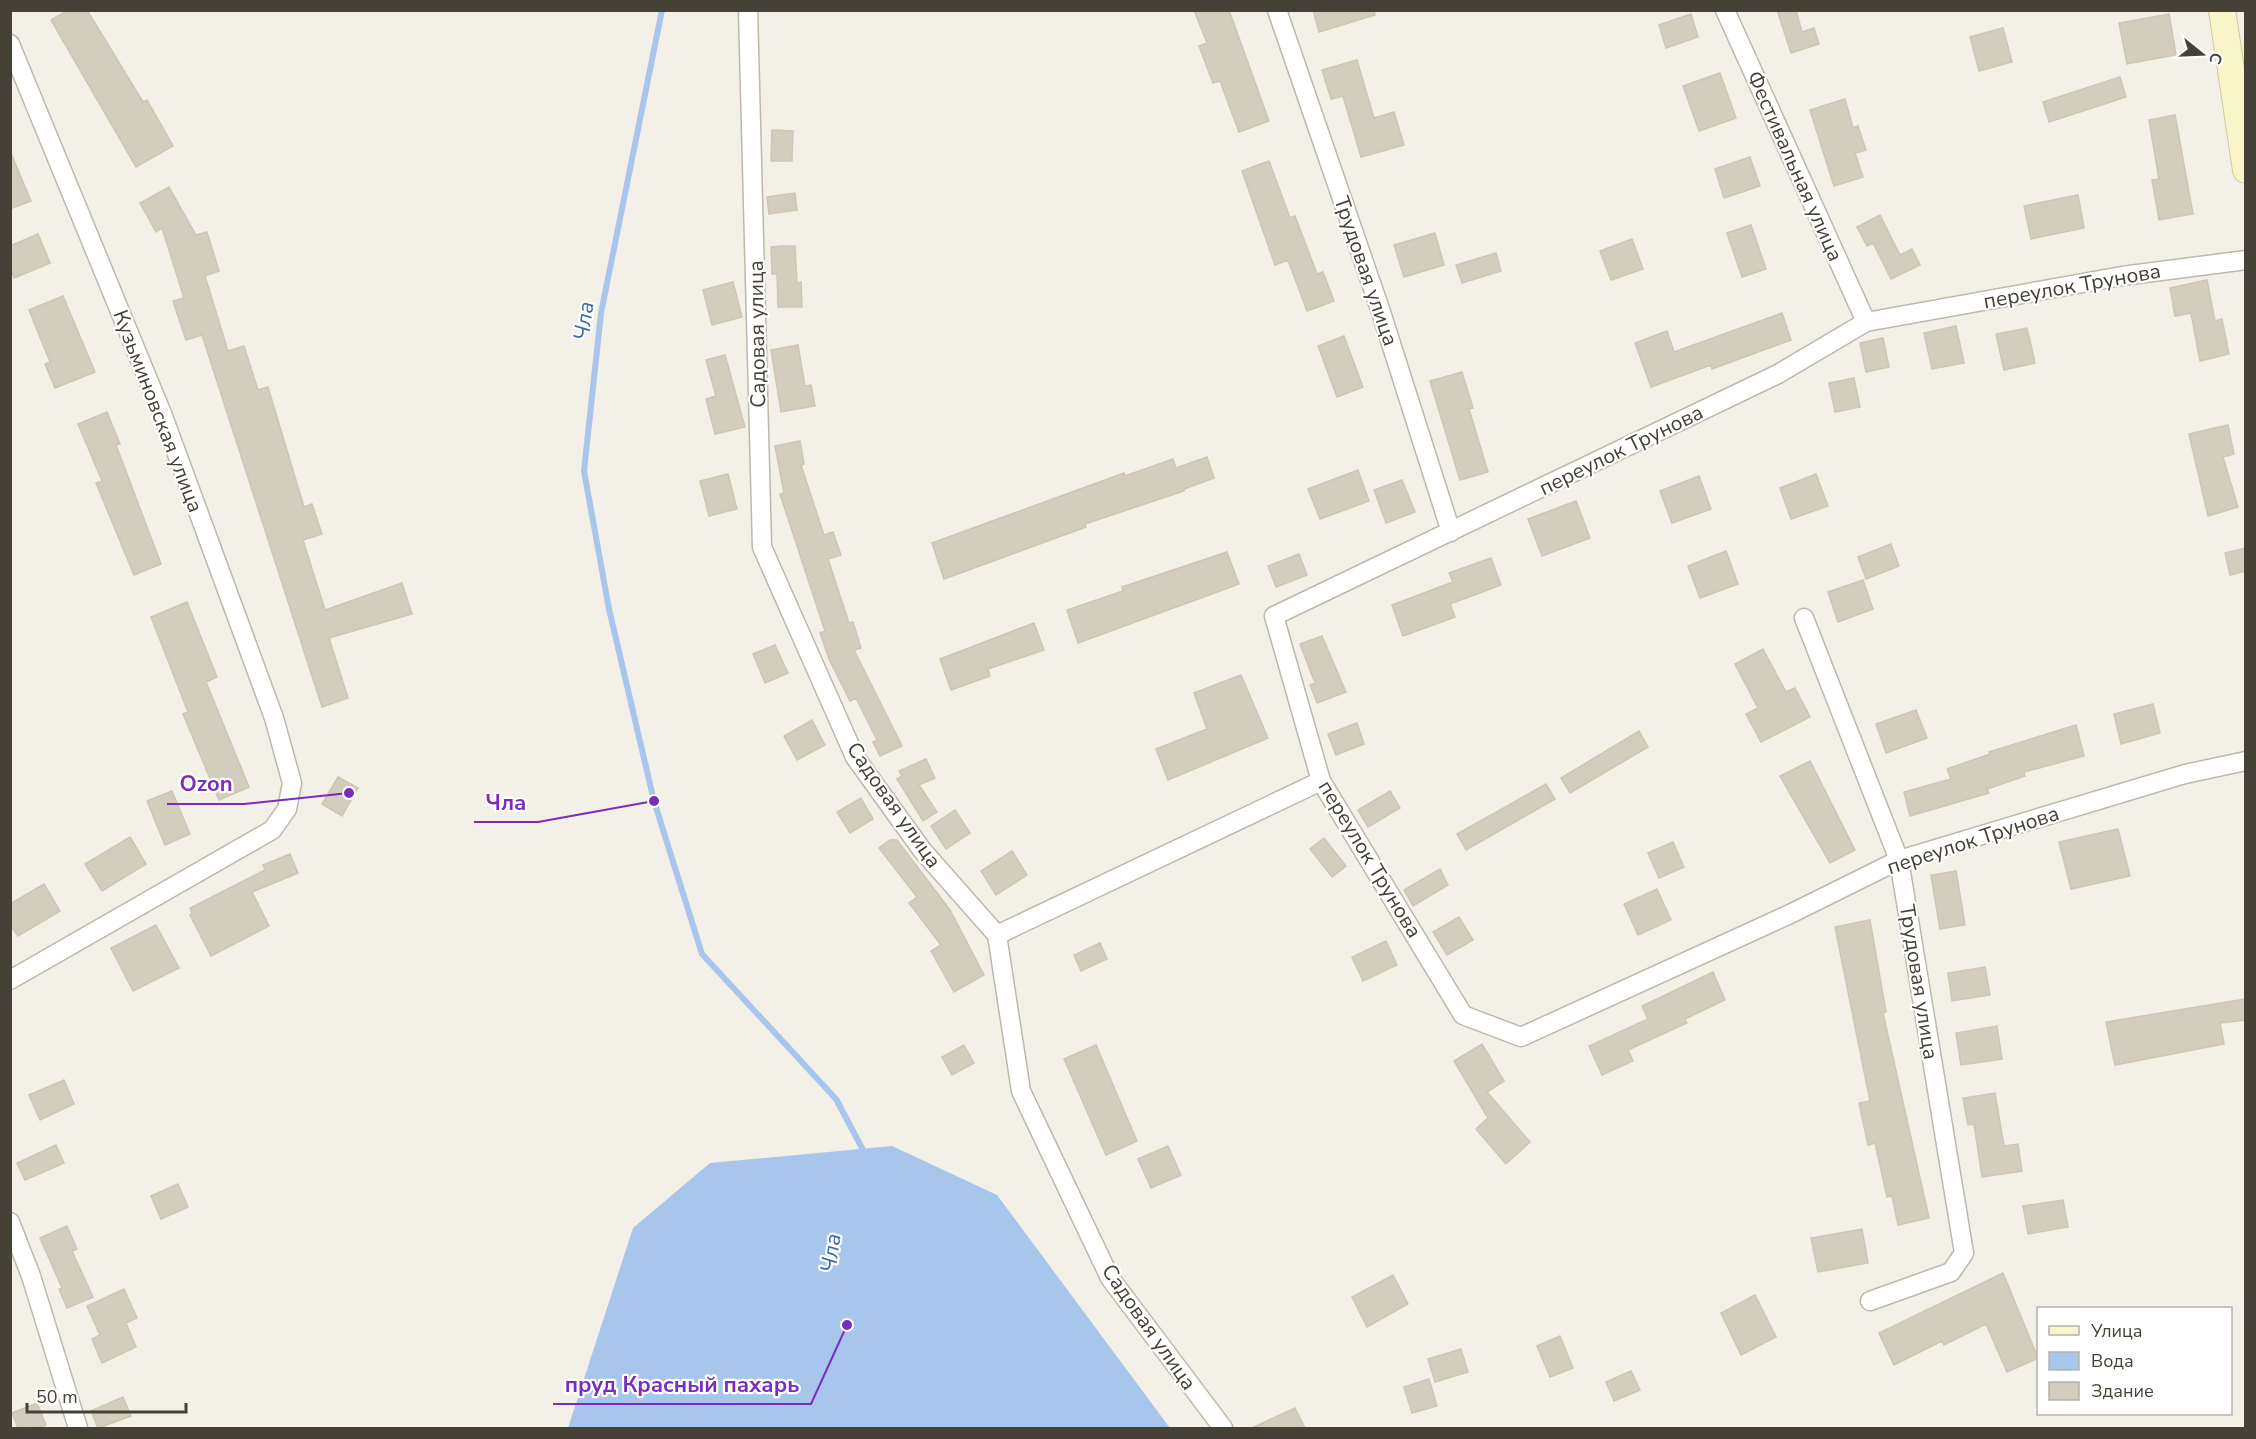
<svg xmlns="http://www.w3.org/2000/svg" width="2256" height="1439" font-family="'Nunito Sans',sans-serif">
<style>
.water{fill:#a8c6eb}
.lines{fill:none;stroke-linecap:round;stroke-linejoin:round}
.stream{stroke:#a8c6eb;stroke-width:6}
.building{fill:#d3cdbd;stroke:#cdc6b1;stroke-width:1.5}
.street-casing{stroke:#bdb9aa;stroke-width:21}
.secondary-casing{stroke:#cfc799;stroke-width:28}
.street{stroke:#fff;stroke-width:18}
.secondary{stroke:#faf5c9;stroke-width:26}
.labels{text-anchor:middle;stroke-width:4.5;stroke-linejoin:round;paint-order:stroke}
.street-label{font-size:21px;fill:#454136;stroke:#fff}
.water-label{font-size:22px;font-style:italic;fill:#386aa8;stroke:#fff}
.leader{fill:none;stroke:#7b2cbf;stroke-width:2}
.callout-dot{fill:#7b2cbf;stroke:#fff;stroke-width:2}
.callout-label{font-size:22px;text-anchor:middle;font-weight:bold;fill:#7b2cbf;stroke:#fff;stroke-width:4.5;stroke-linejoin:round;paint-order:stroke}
</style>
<rect width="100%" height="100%" fill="#f2f0e7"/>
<path class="water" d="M892,1146L997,1195L1170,1428H568L633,1228L710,1163Z"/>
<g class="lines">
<path class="stream" d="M662,10L601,313L584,471L609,609L654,801L702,954L836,1099L863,1150L862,1156"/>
</g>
<path class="building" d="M68,10H87L143,102L147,100L173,146L136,167L51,20Z
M1194,10H1229L1269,121L1239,132L1220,81L1213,83L1199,46L1207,43Z
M1313,10H1374L1375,15L1319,32Z
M1777,10H1796L1802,32L1814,28L1819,44L1791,53Z
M1691,14L1698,37L1666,48L1659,25Z
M2169,14L2176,55L2127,64L2119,23Z
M2003,28L2012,62L1979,71L1970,37Z
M1357,60L1374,118L1394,112L1404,145L1361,157L1343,96L1331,99L1322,70Z
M1720,73L1736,118L1699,131L1683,86Z
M2120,77L2126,97L2049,122L2043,102Z
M1845,99L1853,128L1858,126L1866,150L1855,153L1863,177L1834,186L1810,110Z
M2175,115L2193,214L2159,220L2152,180L2159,179L2149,120Z
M772,130L793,131L792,161H771Z
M10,151L31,201L10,209Z
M1750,157L1760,186L1724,198L1715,169Z
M1269,161L1290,218L1295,216L1317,274L1323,272L1334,301L1307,311L1288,260L1275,265L1242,171Z
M169,187L196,235L207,232L219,271L205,276L228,351L244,346L258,390L268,387L304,507L312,504L322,534L303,540L325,610L402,583L412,614L329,638L348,698L322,707L202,335L186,340L173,301L184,298L162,228L156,232L140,203Z
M795,193L797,210L769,214L767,197Z
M2078,195L2084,228L2031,239L2024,206Z
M1880,215L1900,255L1912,249L1920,265L1891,279L1873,243L1867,246L1857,227Z
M1751,225L1766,269L1742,277L1727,233Z
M1435,233L1444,265L1404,277L1394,245Z
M38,234L50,263L14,278L10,268V246Z
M1632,239L1643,269L1611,280L1600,251Z
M782,246H795L797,283L801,282L802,307H778L777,274H772L771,247Z
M1496,253L1501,271L1462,283L1456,265Z
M2207,280L2215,321L2222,319L2229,354L2200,361L2191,313L2175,316L2170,288Z
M733,282L742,317L712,325L703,290Z
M63,296L95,372L55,388L45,364L50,362L29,310Z
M1782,313L1791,340L1712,369L1711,365L1651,387L1635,343L1667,331L1674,352Z
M1956,326L1964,363L1932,369L1924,333Z
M2027,328L2035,363L2004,370L1996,334Z
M1344,336L1363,387L1337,397L1318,346Z
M1883,338L1889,367L1866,372L1860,343Z
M798,345L805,386L811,385L815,406L781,412L771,350Z
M725,355L745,427L715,434L706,399L716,396L706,360Z
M1462,372L1473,408L1469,409L1488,472L1460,480L1430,381Z
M1854,378L1860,407L1835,412L1829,383Z
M107,412L120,444L116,445L161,564L134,575L96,483L102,481L78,424Z
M2228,425L2234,454L2223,457L2238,507L2208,516L2189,434Z
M800,441L804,464L801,465L824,535L833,532L841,555L828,559L849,623L853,622L861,648L854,650L902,746L880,756L873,742L877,740L856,698L850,701L829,659L820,633L825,631L780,494L784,493L775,446Z
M1207,457L1214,478L1184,489V491L1085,524L1086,527L944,579L932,543L1124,473L1125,476L1173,459L1176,468Z
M1358,470L1369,501L1320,519L1308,489Z
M728,474L737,509L709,516L700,481Z
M1816,474L1828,506L1791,519L1780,488Z
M1699,476L1711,509L1672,523L1660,491Z
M1402,480L1415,512L1386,523L1374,490Z
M1576,501L1590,538L1542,556L1528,519Z
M1891,544L1899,566L1866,579L1858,557Z
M2246,548V571L2230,575L2225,553Z
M1726,551L1738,584L1700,598L1688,566Z
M1227,552L1239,584L1078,643L1067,610L1123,591L1122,587Z
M1299,554L1307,575L1276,587L1268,566Z
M1491,558L1501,585L1450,604L1455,617L1403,636L1392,605L1453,582L1449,573Z
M1863,580L1873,609L1838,622L1828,592Z
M187,602L217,677L206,682L249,787L219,800L183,714L188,712L151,617Z
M1034,623L1044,650L988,669L990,676L951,690L940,659Z
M1322,636L1346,692L1317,703L1310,685L1315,683L1300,644Z
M775,645L788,673L765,683L753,654Z
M1763,649L1786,692L1795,688L1810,717L1761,742L1746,714L1758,708L1735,664Z
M1241,675L1268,738L1168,780L1156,749L1207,729L1194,693Z
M2153,704L2160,733L2121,744L2114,714Z
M1916,710L1927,738L1886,753L1876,724Z
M812,720L825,745L797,760L784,736Z
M1357,723L1364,744L1336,755L1328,734Z
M2076,725L2084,756L2024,772L2025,776L1987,789L1989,793L1910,816L1904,792L1951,779L1947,769L1990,754L1989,752Z
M1639,731L1648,747L1570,793L1561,778Z
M926,759L935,778L919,785L937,812L923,821L897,779L902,776L899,771Z
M1810,761L1855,850L1830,863L1780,776Z
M338,777L358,788L342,816L322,804Z
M1546,784L1555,799L1466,850L1457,834Z
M172,791L190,834L165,845L147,801Z
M1390,791L1400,808L1368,827L1358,810Z
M861,798L873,819L850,833L837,812Z
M955,810L970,833L946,849L931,826Z
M2118,829L2130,876L2071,889L2059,842Z
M130,837L146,864L102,891L85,864Z
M1324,838L1346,866L1332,877L1310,849Z
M890,840H897L950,910L984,975L954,992L931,951L941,945L909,903L917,897L879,848Z
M1673,842L1684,867L1659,878L1648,853Z
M1012,851L1027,875L996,895L981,871Z
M290,854L298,873L252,892L269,926L211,956L190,915L192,913L190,908L265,870L263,865Z
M1440,869L1448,885L1413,906L1404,890Z
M1956,871L1965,925L1940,929L1931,875Z
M44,884L60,911L18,936L10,925V904Z
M1657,889L1671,920L1638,935L1624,904Z
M1459,917L1473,940L1447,955L1433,932Z
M1870,920L1886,1012L1883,1013L1929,1218L1898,1225L1892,1196L1887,1197L1875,1143L1868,1145L1859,1103L1870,1101L1835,927Z
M156,925L179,968L133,991L111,948Z
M1386,941L1397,965L1363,981L1352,957Z
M1100,943L1107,959L1081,971L1074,955Z
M1985,967L1990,995L1952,1001L1948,973Z
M1713,972L1725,1000L1685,1019L1687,1023L1628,1050L1633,1061L1602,1075L1589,1046L1648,1019L1642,1006Z
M2246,999V1020L2220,1023L2224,1044L2115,1065L2106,1022Z
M1997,1026L2002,1059L1961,1065L1956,1033Z
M1482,1044L1504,1081L1487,1092L1530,1142L1506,1164L1476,1129L1488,1118L1454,1061Z
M964,1045L974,1063L952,1075L942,1057Z
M1096,1045L1137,1141L1106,1155L1064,1059Z
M64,1080L74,1104L40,1120L29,1095Z
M1995,1093L2004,1146L2018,1144L2022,1171L1982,1177L1974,1124L1968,1125L1963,1098Z
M56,1145L64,1163L25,1180L17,1163Z
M1168,1146L1181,1175L1151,1188L1138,1159Z
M178,1184L188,1207L161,1219L151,1196Z
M2063,1200L2068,1227L2028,1234L2023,1206Z
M67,1226L77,1249L72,1251L93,1297L67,1308L59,1289L62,1288L40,1238Z
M1862,1229L1868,1263L1818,1272L1811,1238Z
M2003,1273L2038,1358L2007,1372L1986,1324L1944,1345L1942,1341L1894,1365L1879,1333Z
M1393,1275L1408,1304L1367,1327L1352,1297Z
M124,1289L137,1318L126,1323L136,1347L102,1363L92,1339L100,1335L87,1306Z
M1755,1295L1776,1337L1741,1355L1721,1313Z
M1560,1336L1573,1368L1550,1377L1537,1346Z
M1461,1349L1468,1372L1435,1382L1428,1359Z
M1631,1371L1640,1390L1614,1401L1606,1382Z
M1429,1379L1437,1406L1412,1413L1404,1387Z
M123,1397L131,1416L98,1428L91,1411Z
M37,1403L46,1425L37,1428H18L12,1413Z
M1295,1408L1305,1428H1252Z"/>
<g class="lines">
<defs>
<path id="street" d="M748,10L762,547L855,757L922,850L997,935L1021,1091L1110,1278L1223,1428
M1277,10L1380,309L1451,532
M1725,10L1866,322
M10,44L163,416L274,718L292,783L287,809L272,830L10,980
M2246,260L2122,276L1866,322L1778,374L1274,616L1321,781L1463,1015L1521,1037L1788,915L1899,860L2185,774L2246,761
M1804,618L1899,860L1964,1253L1951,1272L1870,1301
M997,935L1321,781
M10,1222L31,1276L78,1428"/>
<path id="secondary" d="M2222,10L2246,170"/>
</defs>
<use href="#street" class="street-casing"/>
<use href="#secondary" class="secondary-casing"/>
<use href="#street" class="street"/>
<use href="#secondary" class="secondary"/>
</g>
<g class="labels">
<g class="street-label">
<text transform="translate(1795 166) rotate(66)" y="7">Фестивальная улица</text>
<text transform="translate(1366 271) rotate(71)" y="7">Трудовая улица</text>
<text transform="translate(2072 286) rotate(-10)" y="7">переулок Трунова</text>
<text transform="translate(757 334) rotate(-91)" y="7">Садовая улица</text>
<text transform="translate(158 411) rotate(69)" y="7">Кузьминовская улица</text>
<text transform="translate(1621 450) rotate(-26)" y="7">переулок Трунова</text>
<text transform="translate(894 805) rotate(55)" y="7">Садовая улица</text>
<text transform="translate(1973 840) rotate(-18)" y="7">переулок Трунова</text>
<text transform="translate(1370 859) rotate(59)" y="7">переулок Трунова</text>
<text transform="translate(1919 982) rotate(81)" y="7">Трудовая улица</text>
<text transform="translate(1149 1327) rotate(55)" y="7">Садовая улица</text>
</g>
<g class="water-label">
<text transform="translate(583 321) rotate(-82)" y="8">Чла</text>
<text transform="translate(830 1253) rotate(-82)" y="8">Чла</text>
</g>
</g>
<path class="leader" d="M349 793L244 804H167M654 801L538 822H474M847 1325L811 1404H553"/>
<g class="callout-dot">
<circle cx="349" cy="793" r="6"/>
<circle cx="654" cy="801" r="6"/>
<circle cx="847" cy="1325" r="6"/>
</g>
<g class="callout-label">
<text x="206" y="791">Ozon</text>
<text x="506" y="810">Чла</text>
<text x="682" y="1392">пруд Красный пахарь</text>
</g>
<rect width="2256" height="1439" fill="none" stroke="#454136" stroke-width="24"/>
<rect x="2037" y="1307" width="195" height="108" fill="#ffffff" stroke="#b5b3af" stroke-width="1.5"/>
<rect x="2049" y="1326" width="30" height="9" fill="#faf5c9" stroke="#b5b3af" stroke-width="1.5"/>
<text x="2091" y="1337" font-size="18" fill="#454136">Улица</text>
<rect x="2049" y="1352" width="30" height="18" fill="#a8c6eb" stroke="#b5b3af" stroke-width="1.5"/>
<text x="2091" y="1367" font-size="18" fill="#454136">Вода</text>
<rect x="2049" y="1382" width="30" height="18" fill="#d3cdbd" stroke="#b5b3af" stroke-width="1.5"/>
<text x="2091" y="1397" font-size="18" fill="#454136">Здание</text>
<g transform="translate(2202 54) rotate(108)" stroke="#ffffff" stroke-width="4.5" paint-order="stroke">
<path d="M0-4.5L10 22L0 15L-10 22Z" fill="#454136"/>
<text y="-9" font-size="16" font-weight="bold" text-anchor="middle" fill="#454136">С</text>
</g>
<path d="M27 1403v9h159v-9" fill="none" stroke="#454136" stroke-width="3"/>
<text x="36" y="1403" font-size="18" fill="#454136" stroke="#ffffff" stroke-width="4.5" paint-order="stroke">50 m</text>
</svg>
